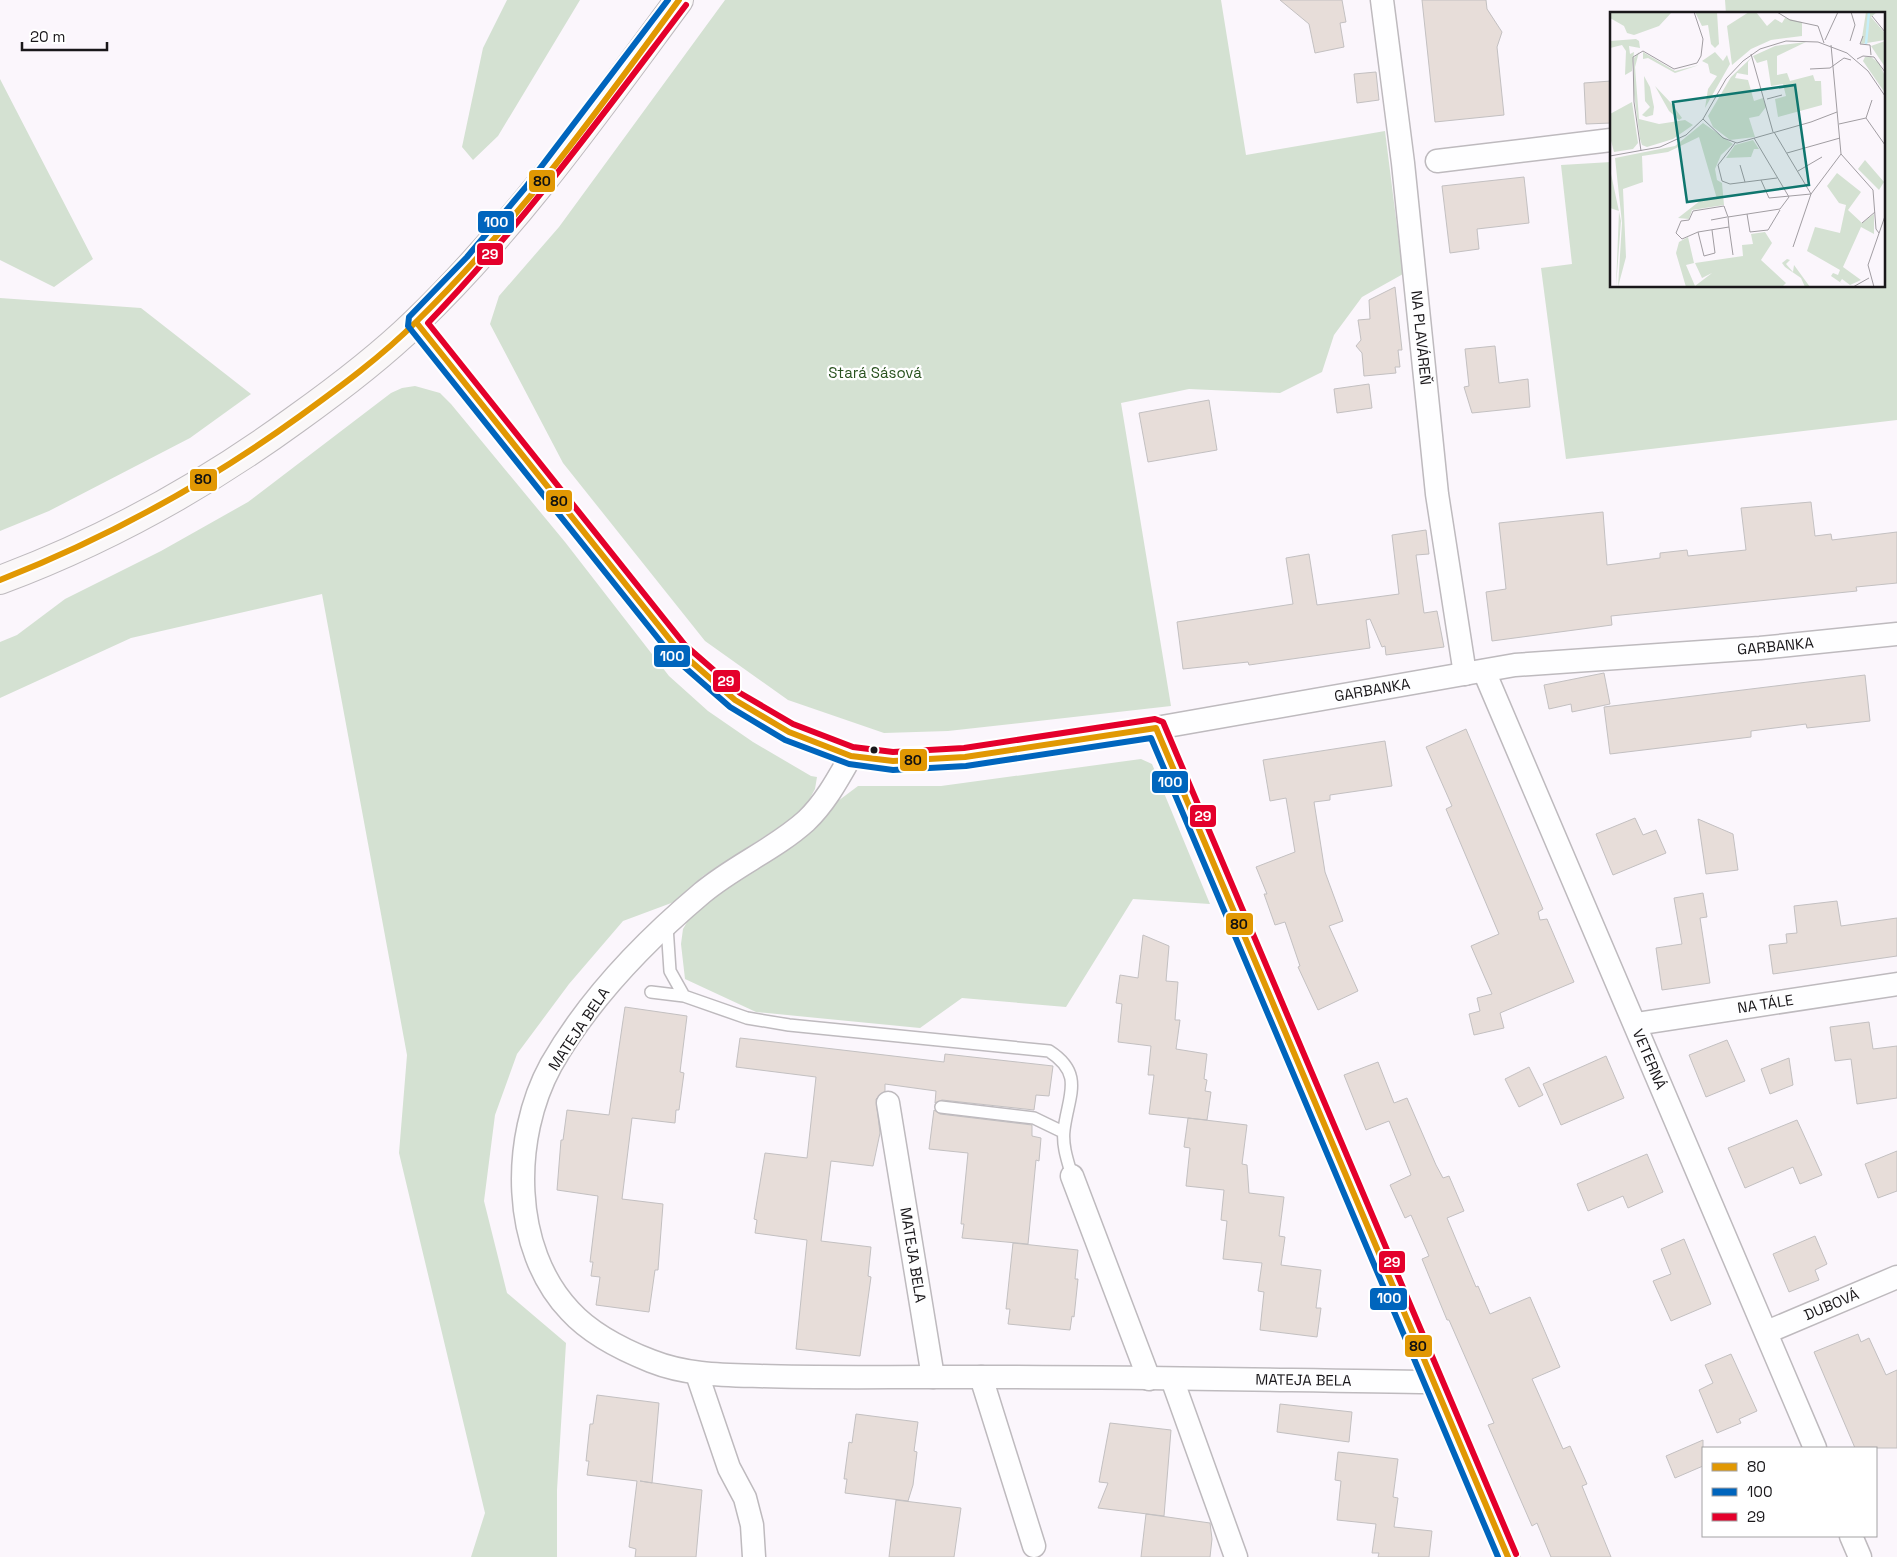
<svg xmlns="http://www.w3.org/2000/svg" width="1897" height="1557" font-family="'Space Grotesk',sans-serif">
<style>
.green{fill:#d4e1d2}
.building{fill:#e7ddd9;stroke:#c3c0c1}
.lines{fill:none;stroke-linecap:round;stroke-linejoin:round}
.lane-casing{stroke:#bebabe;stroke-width:14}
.street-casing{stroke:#bebabe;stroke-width:25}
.secondary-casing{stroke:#bebabe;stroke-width:30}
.lane{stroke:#fefeff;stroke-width:11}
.street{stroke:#fefeff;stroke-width:22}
.secondary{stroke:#faf7f8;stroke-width:28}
.bus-1-casing{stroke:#fff;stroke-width:10}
.bus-2-casing{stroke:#fff;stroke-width:10}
.bus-3-casing{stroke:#fff;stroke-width:10}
.bus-1{stroke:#e19803;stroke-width:6}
.bus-2{stroke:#0065bd;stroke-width:6}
.bus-3{stroke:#e4002b;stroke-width:6}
.bus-dot{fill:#19171a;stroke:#fff;stroke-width:2}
.labels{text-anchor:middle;stroke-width:4.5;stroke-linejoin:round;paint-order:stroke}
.street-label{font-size:15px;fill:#19171a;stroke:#fff}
.park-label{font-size:15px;fill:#29521f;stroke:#fff}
.inset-river{fill:none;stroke:#c6eef9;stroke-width:2.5}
.inset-road{fill:none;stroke:#a19da2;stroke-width:1}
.view{fill:#0f766e;fill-opacity:0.15;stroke:#0f766e;stroke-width:2.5}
.inset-edge{fill:none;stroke:#19171a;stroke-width:2.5}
.line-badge{stroke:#fff;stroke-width:2}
.badge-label{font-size:14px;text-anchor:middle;font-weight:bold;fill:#fff}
.pale-badge-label{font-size:14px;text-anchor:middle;font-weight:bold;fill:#111}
</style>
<rect width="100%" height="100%" fill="#fbf6fc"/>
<path class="green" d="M507,0H580L498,136L473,160L462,147L483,48Z
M725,0H1221L1246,155L1385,131L1403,274L1362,297L1334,335L1322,372L1280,393L1189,389L1121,403L1171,706L948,731L884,733L788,700L705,641L563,463L490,324L499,296L559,227Z
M1725,0H1897V420L1566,459L1541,268L1572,264L1561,165L1611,162V286H1883V14H1726Z
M0,79L93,259L54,287L0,260Z
M0,298L141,308L251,394L190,438L49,511L0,531Z
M415,386L440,393L451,404L565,542L669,676L708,711L753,742L811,776L817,777L815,789L808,802L793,818L703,876L674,902L623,921L569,984L517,1054L495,1115L484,1201L507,1293L566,1343L557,1490V1557H471L485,1513L399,1153L407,1055L322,594L131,638L0,698V642L17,635L65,599L161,551L248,502L391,393L402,388Z
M1141,759L1152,764L1210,904L1133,899L1066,1007L962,998L920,1028L756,1012L685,979L681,944L683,929L690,917L709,900L815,825L838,801L858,786H941Z"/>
<path class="building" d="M1280,0H1342L1346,22L1340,23L1344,47L1315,53L1309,24Z
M1422,0H1486L1487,9L1502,32L1497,47L1504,115L1435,122Z
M1376,72L1379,100L1357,103L1354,74Z
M1611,81V123L1586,124L1584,83Z
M1524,177L1529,223L1477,229L1479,249L1450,253L1442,186Z
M1395,287L1402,350H1398L1400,367H1395L1396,373L1364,376L1362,353L1356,346L1361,340L1358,320L1370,319L1369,300Z
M1495,346L1499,383L1528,379L1530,407L1472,413L1464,387L1469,386L1465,349Z
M1369,384L1372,408L1337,413L1334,389Z
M1209,400L1217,450L1148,462L1139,413Z
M1811,502L1815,536L1831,534L1832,540L1897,532V583L1856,587L1857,591L1611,616L1612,625L1492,641L1486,592L1506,589L1499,523L1603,512L1607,565L1660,558V553L1687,550L1688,556L1746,550L1741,508Z
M1426,530L1429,554L1416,555L1424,613L1437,611L1444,647L1386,655L1385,646L1382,647L1370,619L1366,620L1370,648L1249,665L1248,662L1183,669L1177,622L1293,604L1286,558L1309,554L1317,605L1399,594L1392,535Z
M1604,673L1610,704L1572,712L1571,704L1549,709L1544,685Z
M1865,675L1870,721L1807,728L1806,724L1751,731V737L1610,754L1604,707Z
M1466,729L1543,909L1538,912L1540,920L1547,919L1574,982L1500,1013L1504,1028L1474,1035L1469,1014L1480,1011L1477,998L1492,994L1471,946L1499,934L1446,809L1452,806L1426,747Z
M1385,741L1392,786L1330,795V800L1314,802L1325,872L1343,921L1329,926L1358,991L1318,1010L1298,967L1300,966L1285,922L1275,925L1264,894H1267L1256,867L1295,852L1286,798L1270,801L1263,760Z
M1635,818L1643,835L1656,830L1666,853L1613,875L1596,834Z
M1698,819L1733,834L1738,870L1706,874Z
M1703,893L1707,917L1700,918L1710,983L1662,990L1656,948L1682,944L1674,898Z
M1837,901L1841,926L1897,918V956L1773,974L1769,945L1787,943L1786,934L1797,933L1794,906Z
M1143,935L1169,946L1166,981L1178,982L1175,1020H1180L1176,1049L1207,1054L1204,1079L1207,1080L1205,1091L1211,1092L1207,1120L1149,1114L1154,1075H1148L1151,1046L1118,1042L1122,1004L1116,1003L1120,975L1138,978Z
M625,1007L687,1016L680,1072L684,1073L679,1110H676L675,1123L632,1118L622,1199L663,1204L658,1270H655L649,1312L596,1305L600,1277L591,1276L593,1262H590L598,1196L557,1190L561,1140H563L567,1110L609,1115Z
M1869,1022L1873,1049L1897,1046V1098L1857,1104L1851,1059L1835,1061L1830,1027Z
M740,1038L944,1062L945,1054L1053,1066L1049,1096L1036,1095L1034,1110L942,1100L935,1103L936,1091L885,1084V1091L876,1099L880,1133L873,1166L831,1161L821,1241L871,1247L868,1276L871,1277L860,1356L796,1349L807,1240L755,1233L757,1220L754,1219L765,1153L807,1158L816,1077L736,1067Z
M1727,1040L1745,1081L1706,1097L1689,1055Z
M1606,1056L1624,1098L1561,1125L1543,1084Z
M1789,1058L1793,1085L1770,1094L1761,1069Z
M1378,1062L1394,1103L1407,1098L1436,1165L1443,1178L1449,1176L1464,1211L1447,1218L1476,1287L1478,1286L1490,1314L1530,1297L1560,1367L1532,1379L1563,1449L1570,1446L1587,1484L1582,1486L1611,1557H1551L1537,1523L1532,1526L1488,1425L1494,1423L1449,1320H1447L1422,1259L1429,1256L1411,1215L1405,1218L1390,1185L1411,1175L1389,1121L1366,1130L1344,1075Z
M1529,1067L1543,1095L1519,1107L1505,1079Z
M934,1110L940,1114L1032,1125V1136L1041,1138L1039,1161L1036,1160L1028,1244L962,1238L964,1224H961L968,1153L929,1149Z
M1188,1118L1247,1125L1242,1164L1247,1165L1249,1193L1284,1197L1279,1236L1285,1237L1281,1265L1321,1270L1316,1308H1321L1317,1337L1260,1330L1264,1292L1258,1291L1262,1263L1223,1259L1227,1221L1221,1220L1224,1190L1186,1186L1190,1148L1184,1147Z
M1797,1120L1822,1175L1800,1184L1793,1167L1745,1188L1728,1148Z
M1897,1151V1191L1878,1198L1865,1164Z
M1647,1154L1663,1192L1628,1208L1623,1196L1588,1211L1577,1184Z
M1815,1236L1827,1264L1815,1270L1819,1280L1789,1292L1773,1254Z
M1684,1239L1711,1304L1671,1321L1653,1281L1671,1274L1661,1249Z
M1013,1243L1078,1250L1075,1279H1078L1074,1317L1072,1316L1070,1330L1008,1324L1010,1309H1006Z
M1858,1334L1861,1342L1869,1338L1886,1375L1897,1370V1448H1855L1814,1352Z
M1731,1354L1757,1411L1739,1419L1741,1423L1717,1433L1699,1390L1713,1383L1705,1365Z
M597,1395L659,1403L652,1483L640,1481L702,1490L696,1557H635L636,1549L629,1547L637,1481L587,1475L589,1461H586L590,1424H593Z
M1280,1404L1352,1412L1349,1442L1277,1432Z
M856,1414L918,1422L914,1451L917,1452L913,1485L908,1501L845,1493L847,1479H844L849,1442L852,1443Z
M1110,1423L1171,1430L1164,1516L1098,1508L1108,1483L1099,1482Z
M1703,1440V1466L1675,1478L1666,1456Z
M1338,1452L1398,1459L1393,1497L1398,1498L1394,1527L1432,1531L1429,1557H1378L1379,1553H1372L1376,1524L1337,1520L1341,1481L1335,1480Z
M896,1500L961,1508L954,1557H889Z
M1146,1514L1210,1523L1212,1539L1210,1557H1141Z"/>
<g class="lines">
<defs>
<path id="lane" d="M667,926L670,971L684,996L747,1018L789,1025L1049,1051C1085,1074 1068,1096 1064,1130C1062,1146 1068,1162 1072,1176
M651,992L684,996
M941,1107L1034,1118L1063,1132"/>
<g id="street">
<path id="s1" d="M1382,0L1403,163L1437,494L1465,674"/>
<path d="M1437,161L1611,140"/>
<path id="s2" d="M416,322L679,651L735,700L789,732L851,756L893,761L965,757L1156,728L1515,665L1760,648L1897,634"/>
<path id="s3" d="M1484,671L1815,1448"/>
<path d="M1156,728L1508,1557"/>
<path id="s4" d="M851,756C838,779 825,803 806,821C775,849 734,866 702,893C645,941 588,1000 551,1065C511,1138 511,1249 570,1311C591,1334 623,1350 651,1361C686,1375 722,1375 760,1376C818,1378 876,1377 934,1377C1101,1376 1267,1380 1433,1382"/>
<path id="s5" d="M1636,1024L1897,984"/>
<path id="s6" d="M888,1103L933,1377"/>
<path d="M1072,1176L1149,1379"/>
<path id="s7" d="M1767,1332L1897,1277"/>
<path d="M697,1374L729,1468L745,1498L752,1525L754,1557"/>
<path d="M981,1377L1034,1546"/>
<path d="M1172,1379L1236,1557"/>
<path d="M1851,1536L1860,1557"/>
</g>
<path id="secondary" d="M0,580C107,540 204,486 296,419C338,389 379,358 416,322C516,226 597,111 679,0"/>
</defs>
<use href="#lane" class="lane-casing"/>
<use href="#street" class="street-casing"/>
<use href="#secondary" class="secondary-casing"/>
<use href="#lane" class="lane"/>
<use href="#street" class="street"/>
<use href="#secondary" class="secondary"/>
<defs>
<path id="bus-1" d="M416,322L679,651L735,700L789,732L851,756L893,761L965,757L1156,728L1508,1557
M0,580C107,538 206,484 300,416C340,387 381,357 417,321C516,224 597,112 679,0"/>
<path id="bus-2" d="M668,0L525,188L467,257L409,317L408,326L673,657L730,707L785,740L849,764L893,770L966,766L1151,738L1498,1557"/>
<path id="bus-3" d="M686,5C603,114 523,224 428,323L685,645L740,693L793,724L853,747L893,752L964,748L1155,719L1163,722L1516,1554"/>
</defs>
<use href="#bus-1" class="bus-1-casing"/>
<use href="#bus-2" class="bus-2-casing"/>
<use href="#bus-3" class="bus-3-casing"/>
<use href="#bus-1" class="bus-1"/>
<use href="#bus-2" class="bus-2"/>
<use href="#bus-3" class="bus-3"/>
</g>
<circle class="bus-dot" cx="874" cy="750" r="4.5"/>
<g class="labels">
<g class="street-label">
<text dy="5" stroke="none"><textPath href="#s1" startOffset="340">NA PLAVÁREŇ</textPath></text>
<text dy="5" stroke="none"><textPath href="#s2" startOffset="1558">GARBANKA</textPath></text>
<text dy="5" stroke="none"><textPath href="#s2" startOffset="1152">GARBANKA</textPath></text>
<text dy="5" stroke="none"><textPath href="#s5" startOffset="131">NA TÁLE</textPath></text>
<text transform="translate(579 1029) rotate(-56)" y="5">MATEJA BELA</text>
<text dy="5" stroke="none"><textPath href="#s3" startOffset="422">VETERNÁ</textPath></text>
<text dy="5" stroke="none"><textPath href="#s6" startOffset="154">MATEJA BELA</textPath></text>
<text dy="5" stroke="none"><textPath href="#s7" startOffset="70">DUBOVÁ</textPath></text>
<text dy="5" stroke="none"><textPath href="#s4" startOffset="1448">MATEJA BELA</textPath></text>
</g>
<g class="park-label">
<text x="875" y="378">Stará Sásová</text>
</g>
</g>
<g transform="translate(1610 12)">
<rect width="275" height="275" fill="#fbf6fc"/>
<path d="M0,0L25,1L62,0L49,14L24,23L17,21L14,14L0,6ZM85,0H107L109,32L105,36L101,32L98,13L92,14ZM139,0H146L157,14L165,7L172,11L175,6L192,10V24L161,28L141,37L122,53L117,14ZM256,0H267L261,5L275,21V28L251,32ZM26,27L29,29L30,36L19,34L20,42L24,40L22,59L15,63L16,39L12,33L0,36V29ZM275,29V55L261,34ZM196,30L167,44V63L177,61L180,69L203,63L205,69H211L212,93L168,105L165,87L176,84L173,72L161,74L157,48L147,51L143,44L165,34ZM29,40L25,55L29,107L49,112L75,108L83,113L63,127L37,135L32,133L30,127L24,82V46ZM33,40L65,59L89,53L65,61L38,46L33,47ZM105,40L113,49L117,43L120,52L95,96L98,77L107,64L100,61L98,52L92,49ZM142,45L138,50V63L127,61L125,66L138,68L144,89L153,86L156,95L149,104L139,106L145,125L120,128L103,115L98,104L121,65ZM255,45H261L269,51L275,64V81L253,49ZM34,64L40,75L44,95L43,103L36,105L32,103L40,95L35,89ZM45,74L61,91L72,106L69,108L59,99ZM22,90L28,131L23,137L4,140L0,125V102ZM93,111L123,132L111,143L105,157L107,168L112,171L114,193L82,198L79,207L68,206L91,188L107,187L89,125L58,140L32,144L33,170L13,177L16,245L8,275L12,211L5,146L65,134ZM143,128L149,137H144L141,145L116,146L125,133ZM255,148L274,170L269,178L248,157ZM0,157L11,209L6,275L9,199L0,196ZM227,161L251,180L238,198L252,211L264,202V222L251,215L233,255L251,268L240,273L232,267L230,270L237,275L221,264L223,261L228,263L230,258L197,239L205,215L230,221L236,193L229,191L217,174ZM155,220L162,231L151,248L176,271L172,275H76L66,241L69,230L78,225L84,251L76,253L85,274L102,261L92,266L85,251L133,244L132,233L143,232L141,222ZM177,247L180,248L176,252L183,260L184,253L200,275H195L191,266L175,255L172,251Z" fill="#d4e1d2"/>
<path class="inset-river" d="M256,32L259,0"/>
<path class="inset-road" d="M167,0L180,8L208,14L214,31M262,4L275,20M253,24L250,32L260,33L261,43M215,28L228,0M240,29L245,13L241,0M221,33L231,142L263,178L266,217L269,221M141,42L163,120M247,47L253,44L264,45L275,60M200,57L220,56L234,46L241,48M157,87L172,83M256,106L275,133M256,106L262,88M93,107L113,126L127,131L201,110L227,100M229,112L256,106M164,120L201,182M144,126L179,185M125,131L108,153L112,169L120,172L167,166M31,139L24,90L23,45L33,39L64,57L87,51L91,44L93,27L84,0M177,141L230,126M0,144L50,135L76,123L93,107L116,67L133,49L150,37L176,29L208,30L237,41L258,59L275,84M130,153L135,170M188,159L212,145M151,168L159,186L201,182M137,202L140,220L158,218L170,198M118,205L114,194L83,199L79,208L71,209L66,221L72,227L88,220L119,215L118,205L170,197L179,185M101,208L117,205M252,211L265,200M119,215L123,243M88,220L94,244L105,241L102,218M183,235L201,182L231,142M243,275L259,266M264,275L258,253L275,204"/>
<path class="view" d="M185,73L199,173L77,190L63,90Z"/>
<rect width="275" height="275" class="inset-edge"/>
</g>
<g class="line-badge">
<rect x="528" y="169" width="28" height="24" rx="5" fill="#e19803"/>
<rect x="477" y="210" width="38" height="24" rx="5" fill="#0065bd"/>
<rect x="476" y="242" width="28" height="24" rx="5" fill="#e4002b"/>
<rect x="189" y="468" width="29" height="24" rx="5" fill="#e19803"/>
<rect x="545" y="489" width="28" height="24" rx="5" fill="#e19803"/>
<rect x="653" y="644" width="38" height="24" rx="5" fill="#0065bd"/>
<rect x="712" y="669" width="29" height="24" rx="5" fill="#e4002b"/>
<rect x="899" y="748" width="29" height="24" rx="5" fill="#e19803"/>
<rect x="1151" y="770" width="38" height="24" rx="5" fill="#0065bd"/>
<rect x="1189" y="804" width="28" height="24" rx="5" fill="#e4002b"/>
<rect x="1225" y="912" width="29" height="24" rx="5" fill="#e19803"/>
<rect x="1378" y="1250" width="28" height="24" rx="5" fill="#e4002b"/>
<rect x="1369" y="1287" width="39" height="24" rx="5" fill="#0065bd"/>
<rect x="1404" y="1334" width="29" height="24" rx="5" fill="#e19803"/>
</g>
<g class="badge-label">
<text x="496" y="227">100</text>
<text x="490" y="259">29</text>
<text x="672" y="661">100</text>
<text x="726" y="686">29</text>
<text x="1170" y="787">100</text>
<text x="1203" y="821">29</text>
<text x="1392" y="1267">29</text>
<text x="1389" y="1303">100</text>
</g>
<g class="pale-badge-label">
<text x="542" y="186">80</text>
<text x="203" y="484">80</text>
<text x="559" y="506">80</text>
<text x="913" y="765">80</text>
<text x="1239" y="929">80</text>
<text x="1418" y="1351">80</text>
</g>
<rect x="1702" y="1447" width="175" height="90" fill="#ffffff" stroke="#a3a2a3"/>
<rect x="1712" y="1463" width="25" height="8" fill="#e19803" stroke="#a3a2a3"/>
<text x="1747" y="1472" font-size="15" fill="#19171a">80</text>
<rect x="1712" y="1488" width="25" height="8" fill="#0065bd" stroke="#a3a2a3"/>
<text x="1747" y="1497" font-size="15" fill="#19171a">100</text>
<rect x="1712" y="1513" width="25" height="8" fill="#e4002b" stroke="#a3a2a3"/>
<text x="1747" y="1522" font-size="15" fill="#19171a">29</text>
<path d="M22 42v8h85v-8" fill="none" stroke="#19171a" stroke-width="2.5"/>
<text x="30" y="42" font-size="15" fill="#19171a" stroke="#ffffff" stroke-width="4" paint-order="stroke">20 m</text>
</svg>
